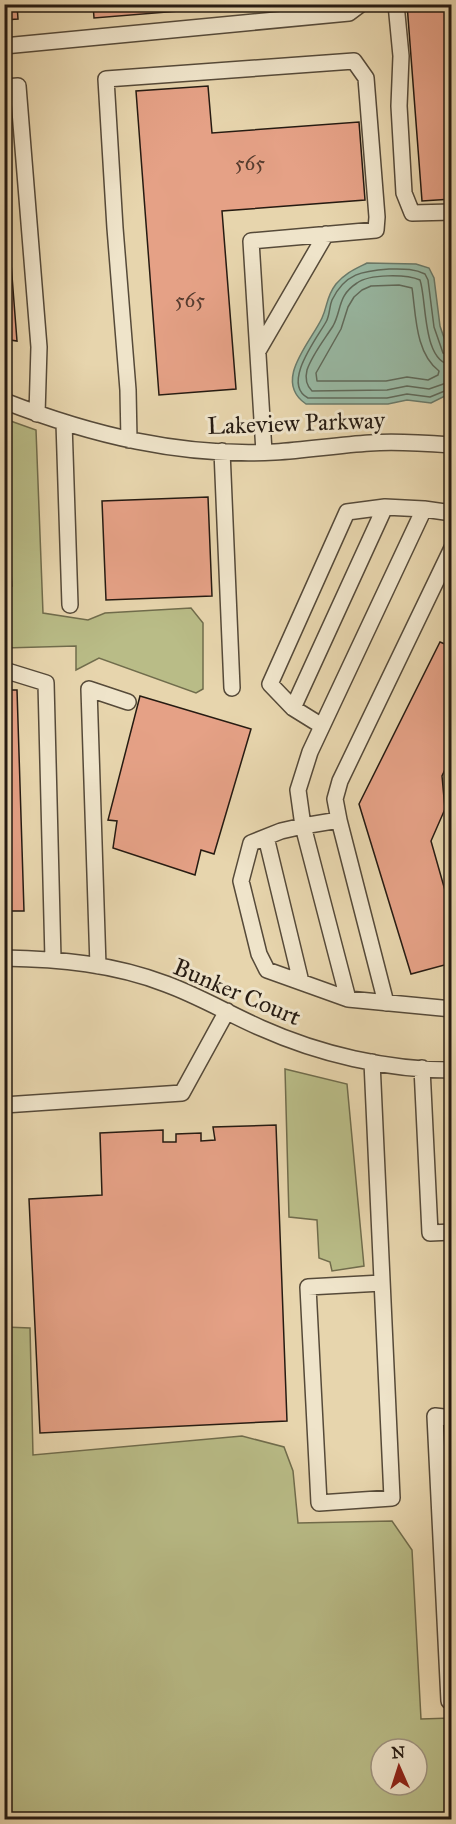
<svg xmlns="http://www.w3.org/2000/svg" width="456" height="1824" font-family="'IM FELL Great Primer',serif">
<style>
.green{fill:#b9bc87;stroke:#706c4c;stroke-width:1.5;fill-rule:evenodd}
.water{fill:#98b9a4;stroke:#6a7a6a;stroke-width:1.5}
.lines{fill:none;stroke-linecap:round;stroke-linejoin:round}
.shore{stroke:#5f6a5b;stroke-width:1.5}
.building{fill:#e5a186;stroke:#261b12;stroke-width:1.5}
.minor-casing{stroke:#564a39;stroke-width:18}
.minor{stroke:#efe4ca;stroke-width:15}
.labels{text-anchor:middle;stroke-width:6;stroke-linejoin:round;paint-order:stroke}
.number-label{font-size:21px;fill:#563c2f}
.street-label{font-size:24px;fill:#261b12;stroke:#efe4ca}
</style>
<rect width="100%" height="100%" fill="#e7d5ad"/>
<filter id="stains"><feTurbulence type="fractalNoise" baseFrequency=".00333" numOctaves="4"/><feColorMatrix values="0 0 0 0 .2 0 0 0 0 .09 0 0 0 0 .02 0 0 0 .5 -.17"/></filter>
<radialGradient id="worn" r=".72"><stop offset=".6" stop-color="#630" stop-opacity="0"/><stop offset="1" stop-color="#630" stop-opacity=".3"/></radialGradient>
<path class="green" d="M5,419L36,430L43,613L88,620L105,613L191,608L203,623V689L196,693L99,658L76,670V646L5,648V587L12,586L5,489Z
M285,1069L347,1084L364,1266L332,1271L330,1262L319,1258L317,1220L289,1217Z
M5,1327L30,1328L33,1455L242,1436L284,1447L293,1471L298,1523L392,1521L412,1550L421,1719L451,1718V1819H5ZM381,1749H417V1785H381Z"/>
<path class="water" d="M367,263L416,264L429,268L434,278L440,326L451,358V393L431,403L407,400L388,404H306C272,381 311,342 322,318C328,305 326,297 336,284C345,273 355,269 367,263Z"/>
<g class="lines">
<path class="shore" d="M399,285L412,288C416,314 415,353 439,371L438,375L428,380L407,377L386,381H317L316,373L341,329L348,307L354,297L362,290L371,286Z
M452,357L443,353L434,327L428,280L425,274C413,268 402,269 389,269C363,271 345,273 332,300C329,307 330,315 326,322C317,338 281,384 308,398H387L407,394L430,397L452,388
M452,365C422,363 427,300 420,280C406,274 369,274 357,283C337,296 342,310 333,326C324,340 312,355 307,370C305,378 307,386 312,391L387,390L407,386L429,389L452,381"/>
</g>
<path class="building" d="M4,4H24L17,5L18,19L4,20Z
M93,4H266L94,18Z
M407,4H452V199L422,201Z
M208,86L212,133L359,122L365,200L222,211L236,389L159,395L136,91Z
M4,172L17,341L4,339Z
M208,497L212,596L106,600L102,501Z
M440,642L452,647V755L442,776L445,809L431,841L452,915V963L411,974L359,804Z
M4,690H17L24,911H4Z
M140,696L251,729L214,854L201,850L195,875L113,848L117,821L108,820Z
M276,1125L287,1421L40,1433L29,1199L102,1195L100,1133L163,1130V1142H176V1134L201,1133V1141L215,1140L213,1127Z"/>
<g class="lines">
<defs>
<path id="minor" d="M396,4L401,56L399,106L404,193L412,213L452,212
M4,46L349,13L361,4
M4,87L18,86L39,347L37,414
M258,351L326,234
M4,401C91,435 181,457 275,452C307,450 338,445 370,443C397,441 424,443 452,445
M64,423L70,605
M129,440L128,390L115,228L106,79L354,61L366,78L377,217L376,230L251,241L264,452
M222,451L232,688
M452,513L424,509L310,752L298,790L303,826L281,831L251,843L241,881L259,954L267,970L348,999L452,1009
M4,670L46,683L53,959
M293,708L385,507
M322,726L293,708L270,684L347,512L385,507L424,509
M339,820L335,799L340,781L452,548
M266,837L301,982
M4,958C60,959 114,964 166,984C199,996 229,1014 261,1028C319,1054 387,1070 452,1070
M98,966L89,689L128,702
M348,999L303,826L339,820L386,1003
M372,1062L392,1498L319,1503L308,1287L382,1283
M422,1068L430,1233L452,1232
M4,1105L182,1093L227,1011
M449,1701L435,1416L452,1418"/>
</defs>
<use href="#minor" class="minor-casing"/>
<use href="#minor" class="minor"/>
</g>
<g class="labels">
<g class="number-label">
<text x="250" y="170">565</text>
<text x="190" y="307">565</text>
</g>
<g class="street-label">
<text transform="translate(296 423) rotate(-2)" y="8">Lakeview Parkway</text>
<text transform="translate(237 992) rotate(23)" y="8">Bunker Court</text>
</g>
</g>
<rect width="456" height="1824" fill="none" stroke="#e7d5ad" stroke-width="24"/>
<rect x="6" y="6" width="444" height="1812" fill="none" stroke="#261b12" stroke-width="3"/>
<rect x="12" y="12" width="432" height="1800" fill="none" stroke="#261b12" stroke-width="1.5"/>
<g transform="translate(399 1767) rotate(357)"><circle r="28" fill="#efe4ca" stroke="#9f9480" stroke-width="1.5"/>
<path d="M0-4.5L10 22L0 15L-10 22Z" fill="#8f2418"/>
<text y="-9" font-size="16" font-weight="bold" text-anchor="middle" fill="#261b12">N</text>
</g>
<rect width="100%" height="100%" filter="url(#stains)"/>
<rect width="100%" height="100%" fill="url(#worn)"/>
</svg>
